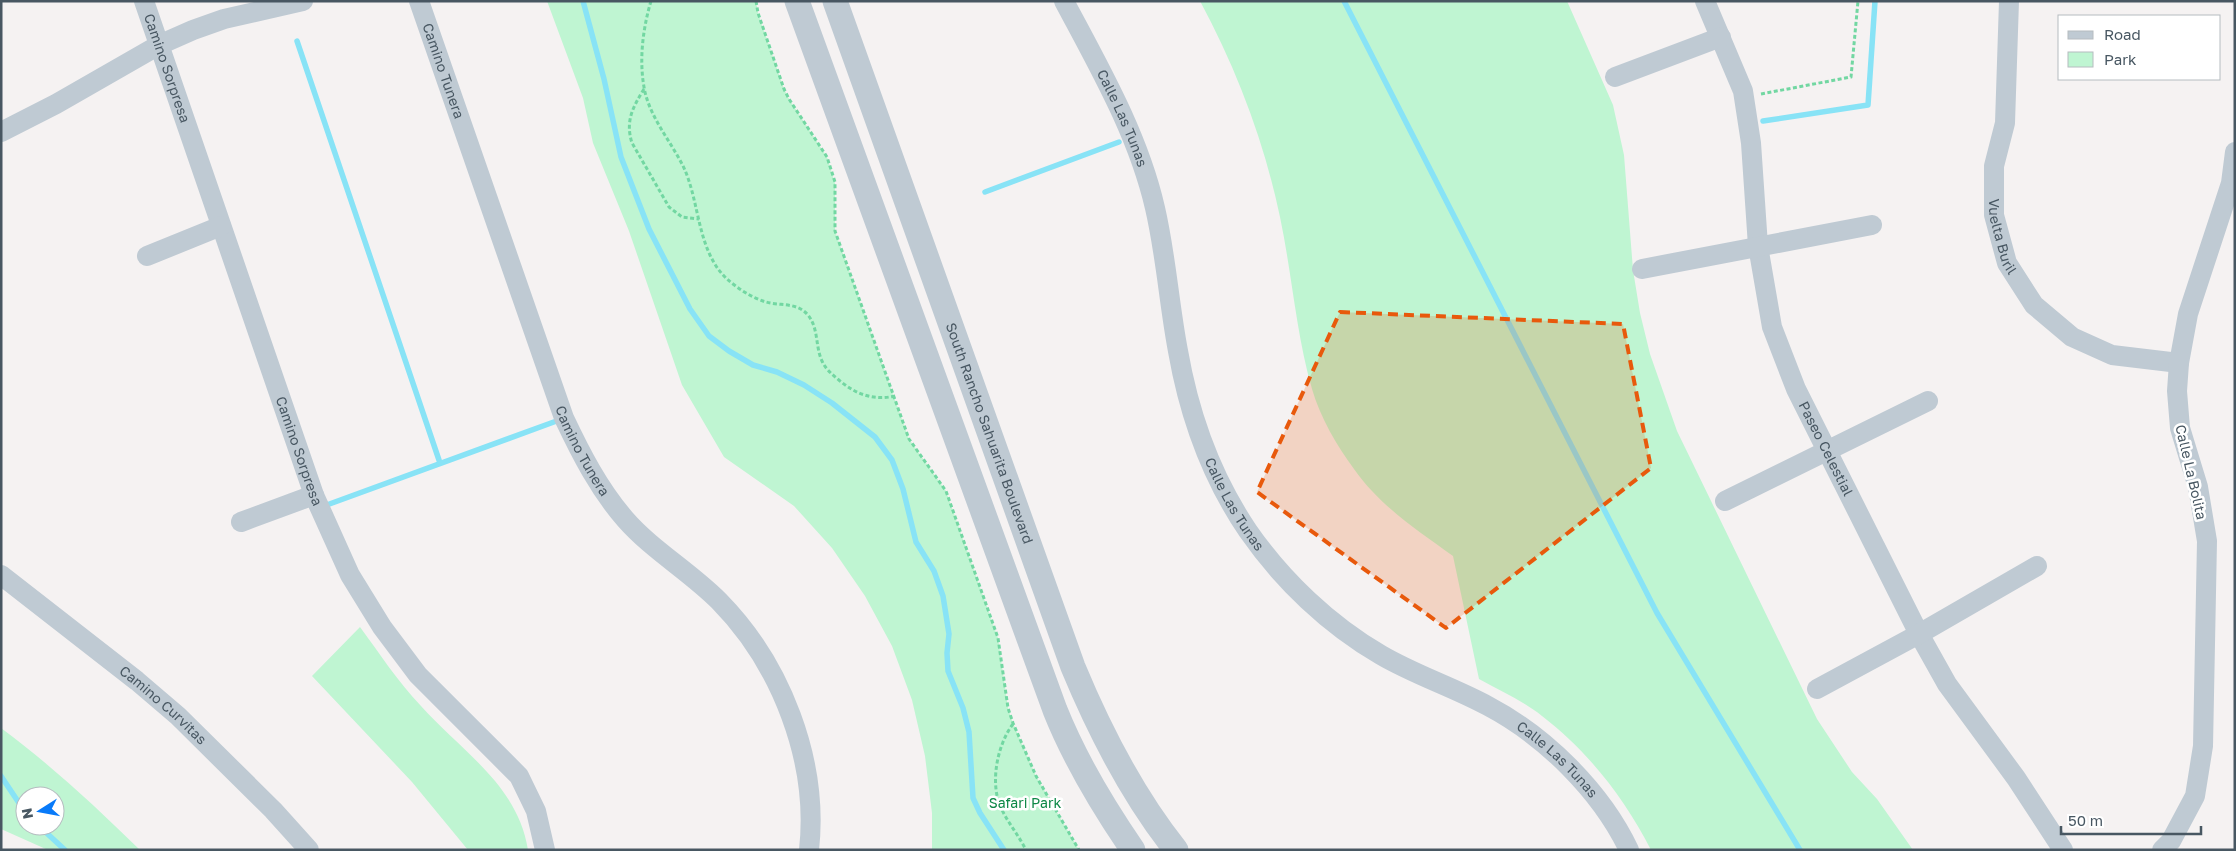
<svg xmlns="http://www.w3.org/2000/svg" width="2236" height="851" font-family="'Golos Text',sans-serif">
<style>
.green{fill:#bff5d2;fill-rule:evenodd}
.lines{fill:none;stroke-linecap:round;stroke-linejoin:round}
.stream{stroke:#88e3f6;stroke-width:5.5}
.path{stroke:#72d7a2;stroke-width:3;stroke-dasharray:4 2.5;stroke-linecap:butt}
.minor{stroke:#bfcad3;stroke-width:20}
.tertiary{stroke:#bfcad3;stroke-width:25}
.marked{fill:#e8590c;fill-opacity:0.2;stroke:#e8590c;stroke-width:4;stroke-dasharray:10 6;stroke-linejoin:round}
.labels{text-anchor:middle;stroke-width:5;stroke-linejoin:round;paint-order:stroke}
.street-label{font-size:14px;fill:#485762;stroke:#fff}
.park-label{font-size:14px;fill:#0e8847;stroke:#fff}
</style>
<rect width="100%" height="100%" fill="#f5f2f2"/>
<path class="green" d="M547,1H756L758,13L784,89L789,99L827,157L835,183V231L909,439L946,491L998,638L1008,708L1013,723L1036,776L1079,850H932V813L925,756L912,700L892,646L865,596L832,548L794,506L724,457L682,385L629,231L593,143L583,98Z
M1200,1H1567L1613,105L1624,155L1633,270L1640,313L1650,354L1677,431L1817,719L1852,772L1877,799L1913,850H1651C1625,799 1588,751 1542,716C1523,701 1501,691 1479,679L1453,556C1417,530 1380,506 1354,469C1337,446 1320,417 1312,389C1296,333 1292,274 1280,217C1264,141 1237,70 1200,1Z
M360,627C380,654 398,682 421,706C461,751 518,785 528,850H468L412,782L312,676Z
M1,728C51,765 96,807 140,850H48L1,829ZM25,796H55V826H25Z"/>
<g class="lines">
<path class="stream" d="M583,1L604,79L621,157L649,229L690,309L709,336L729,351L753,365L777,372L804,385L832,403L875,437L892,460L903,489L916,542L934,571L943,596L949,634L947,653L948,671L963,708L969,732L973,798L980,813L1004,850
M1344,1L1657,613L1800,850
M297,41L440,463
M1763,121L1868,105L1875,1
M985,192L1119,142
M324,506L562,419
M1,776L25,812
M39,826L65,850"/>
<path class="path" d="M651,1C643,28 639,59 644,87C649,117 671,141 684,168C700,203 697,251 727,279C737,288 752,298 766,302C780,306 797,302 808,315C819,329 815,346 822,361C826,370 833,375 840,381C856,394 873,401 895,396
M756,1L758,13L784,89L789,99L827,157L835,182V231L909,439L946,491L998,638L1008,708L1013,723L1036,776L1079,850
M644,89C633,107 625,121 632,143L669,207L682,217L699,219
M1761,94L1851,77L1858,1
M1013,724C997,745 989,785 1002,810C1009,824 1019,836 1026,850"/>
<g class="minor">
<path id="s1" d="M144,1L314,495L350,575L382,627L418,675L519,776L536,811L545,850"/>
<path id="s2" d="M419,1L564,418C581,454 599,489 625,519C652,550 689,571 719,601C781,664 819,761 809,850"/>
<path id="s3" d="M1064,1C1099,67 1138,134 1155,208C1166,255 1169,304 1178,351C1189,414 1212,478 1248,531C1282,580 1329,625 1381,655C1415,675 1453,687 1488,706C1545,736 1601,791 1629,850"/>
<path id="s4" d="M1705,1L1743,91L1751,143L1758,246L1772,327L1796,389L1919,634L1947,684L2016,778L2063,850"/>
<path id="s5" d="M2009,1L2005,123L1994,166V215L2007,263L2034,305L2072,337L2112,355L2179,363"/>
<path d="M1615,77L1721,37"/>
<path d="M1,132L56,104L159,45L193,30L224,19L303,1"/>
<path d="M147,256L221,226"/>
<path d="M1642,269L1872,225"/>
<path d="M1725,501L1928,401"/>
<path d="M241,522L314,495"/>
<path id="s6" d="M1,575L137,681L178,716L273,810L309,850"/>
<path d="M1817,689L1919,634L2037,566"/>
<path d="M2162,850L2171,841L2195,796L2203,746L2207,541L2198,487L2180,428L2177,391L2179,363L2188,314L2231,183L2235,152"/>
</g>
<g class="tertiary">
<path d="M797,1L1055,710C1075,760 1102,805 1133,850"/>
<path id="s7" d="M835,1L1073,667C1100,732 1132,795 1176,850"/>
</g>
</g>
<path class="marked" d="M1340,312L1623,324L1651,468L1446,628L1257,492Z"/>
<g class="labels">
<g class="street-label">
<text dy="5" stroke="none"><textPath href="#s1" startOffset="71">Camino Sorpresa</textPath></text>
<text dy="5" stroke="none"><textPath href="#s2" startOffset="74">Camino Tunera</textPath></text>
<text dy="5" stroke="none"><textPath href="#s3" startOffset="131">Calle Las Tunas</textPath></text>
<text dy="5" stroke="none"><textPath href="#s5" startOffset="238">Vuelta Buril</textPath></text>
<text dy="5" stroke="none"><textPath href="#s7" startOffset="459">South Rancho Sahuarita Boulevard</textPath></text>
<text dy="5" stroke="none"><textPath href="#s4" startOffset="469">Paseo Celestial</textPath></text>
<text dy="5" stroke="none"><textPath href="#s2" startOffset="479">Camino Tunera</textPath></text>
<text dy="5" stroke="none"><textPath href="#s1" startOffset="476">Camino Sorpresa</textPath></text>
<text transform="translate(2191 472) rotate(77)" y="5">Calle La Bolita</text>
<text dy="5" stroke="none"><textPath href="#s3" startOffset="536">Calle Las Tunas</textPath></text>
<text dy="5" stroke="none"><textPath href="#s6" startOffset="208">Camino Curvitas</textPath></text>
<text dy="5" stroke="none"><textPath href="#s3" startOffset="956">Calle Las Tunas</textPath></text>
</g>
<g class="park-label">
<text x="1025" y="808">Safari Park</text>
</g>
</g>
<rect width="2236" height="851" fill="none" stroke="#485762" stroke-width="5"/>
<rect x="2058" y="15" width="162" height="65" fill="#ffffff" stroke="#b6bcc0"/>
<rect x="2068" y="31" width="25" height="8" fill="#bfcad3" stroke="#b6bcc0"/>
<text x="2104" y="40" font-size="15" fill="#485762">Road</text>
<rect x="2068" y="52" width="25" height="15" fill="#bff5d2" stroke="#b6bcc0"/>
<text x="2104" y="65" font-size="15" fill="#485762">Park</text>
<g transform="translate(40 811) rotate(259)"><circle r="24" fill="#ffffff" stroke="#b6bcc0"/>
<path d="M0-4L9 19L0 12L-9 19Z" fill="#087af9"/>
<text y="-8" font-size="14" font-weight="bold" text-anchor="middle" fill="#485762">N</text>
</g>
<path d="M2061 826v8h140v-8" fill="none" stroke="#485762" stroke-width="2.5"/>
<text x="2068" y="826" font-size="15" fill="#485762" stroke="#ffffff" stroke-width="4" paint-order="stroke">50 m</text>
</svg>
